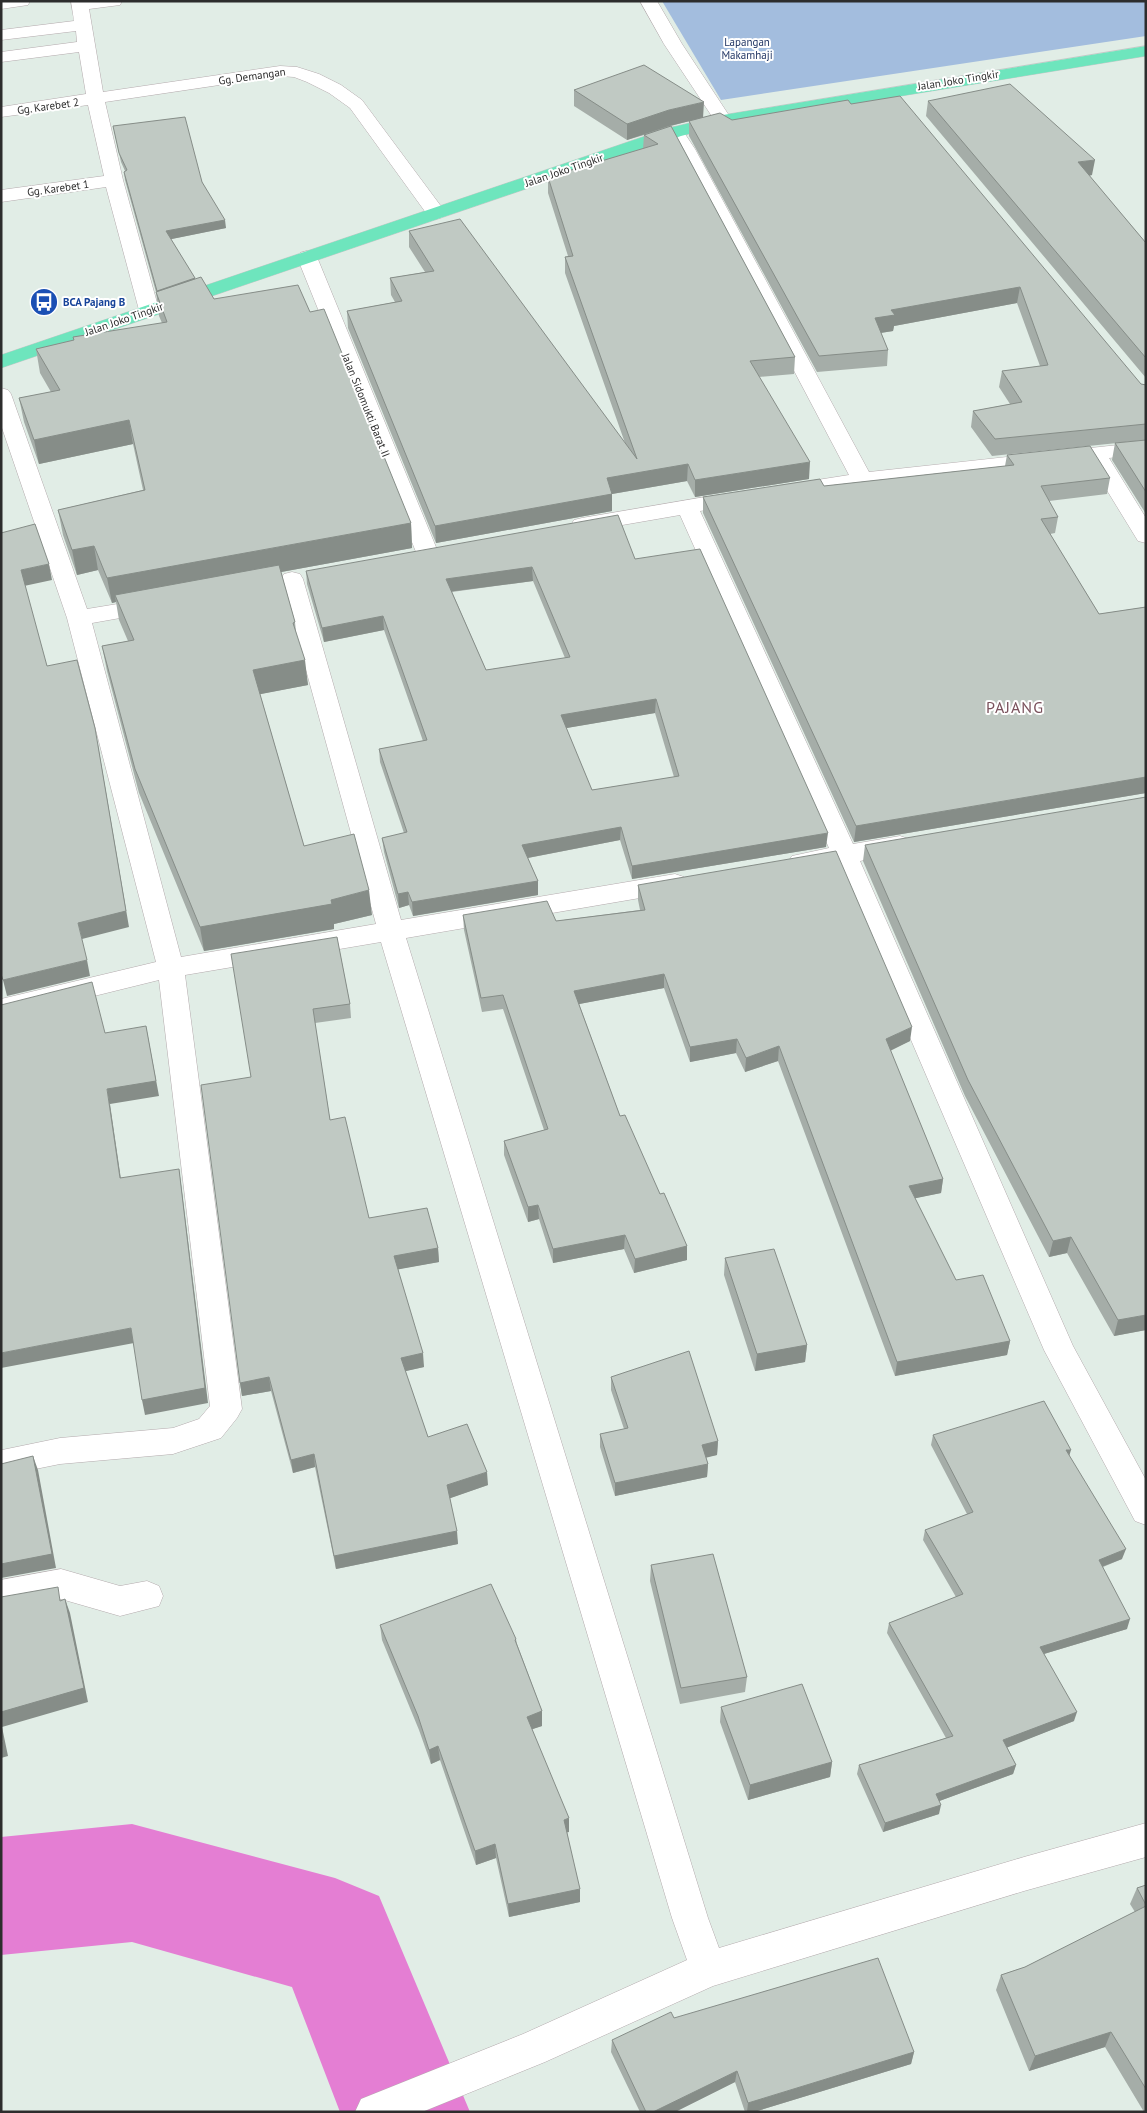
<svg xmlns="http://www.w3.org/2000/svg" width="1147" height="2113" font-family="'PT Sans',sans-serif">
<style>
.green{fill:#a3bdde}
.lines{fill:none;stroke-linecap:round;stroke-linejoin:round}
.river{fill:#e47ed3;fill-rule:evenodd}
.minor-casing{stroke:#b4aaad;stroke-width:1}
.major-casing{stroke:#c8c8c8;stroke-width:1}
.minor{fill:#fff;fill-rule:evenodd}
.major{fill:#6ee5bd;fill-rule:evenodd}
.wall{fill:#a5ada8;fill-rule:evenodd}
.shaded-wall{fill:#868d88}
.building{fill:#c0c9c3;stroke:#868d88;fill-rule:evenodd}
.labels{text-anchor:middle;stroke-width:4;stroke-linejoin:round;paint-order:stroke}
.far-park-label{font-size:11px;fill:#223664;stroke:#fff}
.far-street-label{font-size:11px;fill:#2d2d2d;stroke:#fff}
.far-transit-label{font-size:11px;font-weight:bold;fill:#164399;stroke:#fff;text-anchor:start}
.quarter-label{font-size:16px;letter-spacing:1px;fill:#7a515c;stroke:#fff}
</style>
<rect width="100%" height="100%" fill="#e1ede6"/>
<path class="green" d="M662,1H1146V36L721,100Z"/>
<g class="lines">
<path class="river" d="M132,1824L335,1878L379,1896L470,2112H340L292,1987L132,1942L1,1955V1837Z"/>
<defs>
<path id="minor" d="M1,1H30L28,5L1,9Z
M71,1H122L120,5L89,9L103,92L280,66L297,67L319,74L341,85L362,100L446,213L443,217L436,219L429,217L350,108L329,93L307,82L294,77L280,76L105,102L123,180L159,310L156,314L149,316L142,314L139,310L106,187L1,202V190L104,176L88,105L1,117V107L86,94L79,52L1,62V52L77,42L76,31L1,40V30L74,21Z
M640,1H657L682,44L732,120L729,124L723,125L717,124L664,44Z
M675,127L681,128L695,149L869,472L1146,442V454L1109,458L1146,518V543L1138,541L1089,461L862,486L787,498L779,496L776,491L779,486L849,475L677,149L666,132L669,128Z
M307,251L314,253L317,257L438,552L435,557L427,559L419,557L416,552L297,257L300,253Z
M1,388L8,390L11,394L87,609L154,598L162,600L165,605L162,610L154,612L92,623L181,957L376,924L281,579L284,574L292,572L300,574L303,579L401,920L675,874L684,877L688,883L684,889L675,892L406,938L708,1918L719,1948L1024,1857L1146,1823V1857L1024,1891L713,1986L545,2062L422,2112H355L361,2099L523,2034L687,1960L672,1918L381,942L185,975L242,1409L237,1418L221,1438L173,1454L60,1464L1,1476L2,1450L60,1438L173,1428L199,1419L210,1406L159,980L1,1019V999L156,962L67,618L1,425Z
M705,497L713,499L716,504L713,509L700,511L853,844L900,836L909,839L913,845L909,851L860,861L1073,1346L1146,1480V1525L1135,1521L1044,1350L836,865L801,871L792,868L788,862L792,856L829,848L680,515L582,532L574,530L571,525L574,520L582,518Z
M61,1569L120,1586L147,1581L159,1586L163,1596L159,1606L120,1616L61,1599L1,1610V1580Z"/>
<path id="major" d="M1146,46V56L723,125L681,136L1,368V355L669,128L723,115Z"/>
</defs>
<use href="#minor" class="minor-casing"/>
<use href="#major" class="major-casing"/>
<use href="#minor" class="minor"/>
<use href="#major" class="major"/>
</g>
<path class="wall" d="M574,90L703,117L732,120L851,104L1141,384L1146,385V440L992,456L971,427L973,411L1010,404L999,387L1002,371L1040,366L1017,303L894,326L893,331L881,333L888,350L887,366L817,372L689,136V121L671,126L795,357L794,374L759,377L809,479L695,497L687,481L612,494V511L436,543L348,328L347,311L395,302L391,295L390,278L425,272L409,247V231L625,443L565,273V257L568,256L548,193V177L643,149L644,135L627,140L574,106Z
M928,101L1092,175L1089,176L1146,243V378L926,116Z
M113,126L202,182L226,228L171,239L195,279L214,299L310,312L411,523L412,548L281,572L295,622L296,632L308,685L260,694L304,846L372,915L334,924V929L204,951L139,793L107,671L102,646L128,641L119,620L116,602L112,603L98,570L77,575L63,535L58,510L143,490L133,444L39,464L24,422L19,398L51,392L40,373L36,349L162,323L159,316L156,292L125,180L124,172L125,171L121,162Z
M1146,440V514L1112,460L1115,443Z
M1007,455L1110,478L1107,494L1049,501L1058,517L1055,533L1050,534L1099,614L1146,607V793L854,842L703,513V497L824,486L1005,466Z
M635,559L826,847L632,879L620,840L528,858L538,881V895L413,916L409,905L399,908L384,852L382,838L404,833L380,762L379,749L423,741L384,630L324,642L307,584L306,571ZM533,581L565,658L486,670L452,592ZM655,713L674,777L592,790L566,728Z
M865,845L1146,1330L1114,1336L1067,1253L1049,1257L965,1096L863,861Z
M638,885L910,1041L890,1050L943,1179L941,1193L915,1198L956,1280L1010,1341L1007,1355L895,1376L778,1061L745,1072L736,1053L690,1062L664,988L579,1004L620,1116L687,1246V1260L634,1273L624,1249L553,1263L539,1219L528,1222L504,1155V1141L544,1130L503,1009L482,1012L464,930L463,915L556,921L640,910L638,900Z
M337,937L350,1004L351,1018L315,1023L330,1120L369,1218L438,1248L439,1262L398,1269L424,1367L405,1371L428,1437L488,1485L450,1498L458,1544L336,1569L315,1467L293,1473L271,1391L242,1396L240,1383L251,1077Z
M725,1258L807,1345L805,1362L755,1371L724,1275Z
M611,1377L718,1441L717,1455L706,1457L708,1464L707,1477L615,1496L600,1447V1434L624,1429L611,1390Z
M933,1435L1069,1456L1122,1559L1103,1567L1127,1629L1044,1654L1074,1721L1007,1747L1016,1765L1013,1774L939,1801V1814L883,1832L857,1774L859,1765L946,1738L887,1633L889,1623L956,1597L923,1540L925,1530L967,1514L931,1445Z
M651,1565L747,1677L745,1692L680,1704L650,1581Z
M380,1625L516,1639L517,1644L542,1711V1726L532,1729L569,1832H567L580,1902L509,1917L496,1858L476,1865L440,1760L431,1764L419,1730L382,1640Z
M721,1707L832,1762L830,1777L748,1800L720,1722Z
M1146,1885V2112H1144L1105,2047L1029,2071L996,1990L1001,1975L1025,1967L1135,1912L1130,1904L1137,1888Z
M674,2018L914,2052L911,2064L754,2112H745L735,2082L675,2112H640L611,2052L612,2040Z"/>
<path class="shaded-wall" d="M704,102L703,118L669,126L627,140V124L669,110Z
M1095,160L1092,175L1075,178L1078,162Z
M225,220L226,228L167,240L166,231Z
M195,278L196,287L158,300L157,291Z
M1020,287L1017,303L894,326L893,331L873,334L875,318L891,310Z
M129,420L133,444L39,464L34,440Z
M810,462L809,479L695,497V480Z
M688,464L687,481L606,495L607,478Z
M612,494V511L436,543L435,526Z
M411,523L412,548L117,602L115,595L116,602L112,603L107,578Z
M94,546L98,570L77,575L72,550Z
M49,564L52,580L24,586L21,570Z
M532,567L533,581L447,592L446,579Z
M383,616L384,630L324,642L322,628Z
M305,660L308,685L256,695L253,670Z
M656,699L655,713L561,729V715Z
M98,745L129,927L82,939L78,923Z
M1146,777V793L854,842L856,826Z
M621,827L620,840L522,859V845Z
M828,833L826,847L632,879V866Z
M538,881V895L413,916L412,902Z
M369,890L372,915L334,924V929L204,951L200,927L331,900Z
M408,892L409,905L399,908L398,894Z
M87,960L90,976L7,996L3,980Z
M664,974V988L574,1005V991Z
M146,1026L159,1096L110,1104L123,1193L120,1178L107,1089Z
M912,1027L910,1041L884,1054L886,1039Z
M737,1039L736,1053L690,1062V1047Z
M779,1046L778,1061L745,1072L746,1058Z
M179,1169L181,1184L208,1403L145,1415L142,1400Z
M943,1179L941,1193L907,1200L909,1186Z
M538,1205L539,1219L528,1222V1207Z
M625,1235L624,1249L553,1263V1249Z
M1071,1237L1067,1253L1049,1257L1053,1241Z
M687,1246V1260L634,1273L635,1259Z
M438,1248L439,1262L395,1270L394,1256Z
M1146,1315V1330L1114,1336L1118,1320Z
M131,1328L134,1343L1,1368V1353Z
M1010,1341L1007,1355L895,1376L897,1362Z
M807,1345L805,1362L755,1371L757,1354Z
M423,1353L424,1367L402,1372L401,1358Z
M269,1377L271,1391L242,1396L240,1383Z
M718,1441L717,1455L701,1459L702,1445Z
M1066,1450H1071L1068,1460Z
M314,1454L315,1467L293,1473L291,1460Z
M33,1456L38,1470L56,1568L1,1578V1564Z
M708,1464L707,1477L615,1496V1483Z
M487,1472L488,1485L448,1499L447,1485Z
M457,1531L458,1544L336,1569L334,1556Z
M1126,1549L1122,1559L1096,1569L1099,1560Z
M65,1599L70,1613L88,1702L2,1727L8,1756L1,1758V1712Z
M1130,1619L1127,1629L1037,1656L1040,1647Z
M542,1711V1726L527,1731V1717Z
M1077,1712L1074,1721L1001,1750L1003,1740Z
M438,1746L440,1760L431,1764L429,1750Z
M832,1762L830,1777L748,1800L750,1785Z
M1016,1765L1013,1774L934,1803L936,1794Z
M941,1805L939,1814L883,1832L885,1823Z
M569,1818V1832L564,1833V1820Z
M495,1844L496,1858L476,1865L475,1851Z
M580,1889V1902L509,1917L508,1904Z
M1111,2032L1105,2047L1029,2071L1035,2056Z
M914,2052L911,2064L754,2112H747L748,2103Z
M737,2071L735,2082L675,2112H653Z"/>
<path class="building" d="M644,65L704,102L669,110L627,124L574,90Z
M1010,84L1095,160L1078,162L1146,243V358L928,101Z
M900,96L1141,384L1146,385V424L995,439L973,411L1022,402L1002,371L1048,365L1020,287L891,310L895,315L875,318L888,350L819,356L689,121L720,113L732,120L848,100L851,104Z
M185,117L202,182L225,220L166,231L195,278L157,291L124,172L127,170L119,153L113,126Z
M671,126L795,357L750,361L810,462L695,480L688,464L607,478L612,494L435,526L347,311L402,301L390,278L434,271L409,231L460,219L637,459L565,257L573,256L548,177L658,144L644,135Z
M201,277L214,299L298,285L310,312L324,309L411,523L107,578L94,546L72,550L58,510L145,490L129,420L34,440L19,398L60,390L36,349L74,340L73,337L167,322L156,292Z
M1146,440V492L1115,443Z
M1090,446L1110,478L1041,486L1058,517L1041,519L1099,614L1146,607V777L856,826L703,497L820,479L824,486L1014,465L1007,455Z
M618,515L635,559L700,549L828,833L632,866L621,827L522,845L538,881L412,902L408,892L398,894L382,838L407,832L379,749L427,740L383,616L322,628L306,571ZM532,567L570,657L486,670L446,579ZM656,699L679,776L592,790L561,715Z
M35,524L49,564L21,570L47,666L77,660L95,728L126,911L78,923L87,960L3,980L1,974V533Z
M279,565L295,622L293,623L305,660L253,670L304,846L354,834L369,890L331,900L332,904L200,927L135,769L102,646L134,640L115,595Z
M1146,797V1315L1118,1320L1071,1237L1053,1241L968,1080L865,845Z
M836,851L912,1027L886,1039L943,1179L909,1186L956,1280L983,1275L1010,1341L897,1362L779,1046L746,1058L737,1039L690,1047L664,974L574,991L620,1116L625,1115L660,1194L664,1193L687,1246L635,1259L625,1235L553,1249L538,1205L528,1207L504,1141L548,1129L503,995L481,998L463,915L547,901L556,921L645,910L638,885Z
M337,937L350,1004L313,1009L330,1120L345,1117L369,1218L427,1208L438,1248L394,1256L423,1353L401,1358L428,1437L467,1424L487,1472L447,1485L457,1531L334,1556L314,1454L291,1460L269,1377L240,1383L201,1085L251,1077L231,954Z
M92,982L105,1033L146,1026L156,1081L107,1089L120,1178L179,1169L205,1388L142,1400L131,1328L1,1353V1005Z
M774,1249L807,1345L757,1354L725,1258Z
M689,1351L718,1441L702,1445L708,1464L615,1483L600,1434L628,1428L611,1377Z
M1044,1401L1071,1450H1066L1126,1549L1099,1560L1130,1619L1040,1647L1077,1712L1003,1740L1016,1765L936,1794L941,1805L885,1823L859,1765L953,1736L889,1623L963,1594L925,1530L973,1512L933,1435Z
M33,1456L52,1554L1,1564V1464Z
M713,1554L747,1677L681,1688L651,1565Z
M491,1584L516,1639L515,1640L542,1711L527,1717L569,1818L564,1820L580,1889L508,1904L495,1844L475,1851L438,1746L429,1750L418,1716L380,1625Z
M58,1587L60,1601L65,1599L84,1688L1,1712V1597Z
M802,1684L832,1762L750,1785L721,1707Z
M1,1733L3,1742L1,1743Z
M1146,1885V1905L1137,1888Z
M1146,1906V2089L1111,2032L1035,2056L1001,1975L1025,1967Z
M878,1958L914,2052L748,2103L737,2071L653,2112H646L612,2040L671,2012L674,2018Z"/>
<defs>
<symbol id="bus-disc" viewBox="-11 -11 22 22"><circle r="9.5" fill="#1a4fb4" stroke="#fff"/><path d="M-5-6H5V4H4V6H2V4H-2V6H-4V4H-5ZM-3.5-4V0h7V-4ZM-3.5 1.2v1.5H-2V1.2ZM2 1.2v1.5H3.5V1.2Z" fill="#fff"/></symbol>
</defs>
<g fill-rule="evenodd">
<use href="#bus-disc" x="28" y="286" width="32" height="32"/>
</g>
<g class="labels">
<g class="far-park-label">
<text x="747" y="46">Lapangan<tspan x="747" dy="13">Makamhaji</tspan></text>
</g>
<g class="far-street-label">
<text transform="translate(252 76) rotate(-8)" y="4">Gg. Demangan</text>
<text transform="translate(958 80) rotate(-9)" y="4">Jalan Joko Tingkir</text>
<text transform="translate(48 106) rotate(-8)" y="4">Gg. Karebet 2</text>
<text transform="translate(564 170) rotate(-19)" y="4">Jalan Joko Tingkir</text>
<text transform="translate(58 188) rotate(-8)" y="4">Gg. Karebet 1</text>
<text transform="translate(124 319) rotate(-19)" y="4">Jalan Joko Tingkir</text>
<text transform="translate(366 405) rotate(68)" y="4">Jalan Sidomukti Barat II</text>
</g>
<g class="far-transit-label">
<text x="63" y="306">BCA Pajang B</text>
</g>
<g class="quarter-label">
<text x="1015" y="713">PAJANG</text>
</g>
</g>
<rect width="1147" height="2113" fill="none" stroke="#2d2d2d" stroke-width="5"/>
</svg>
